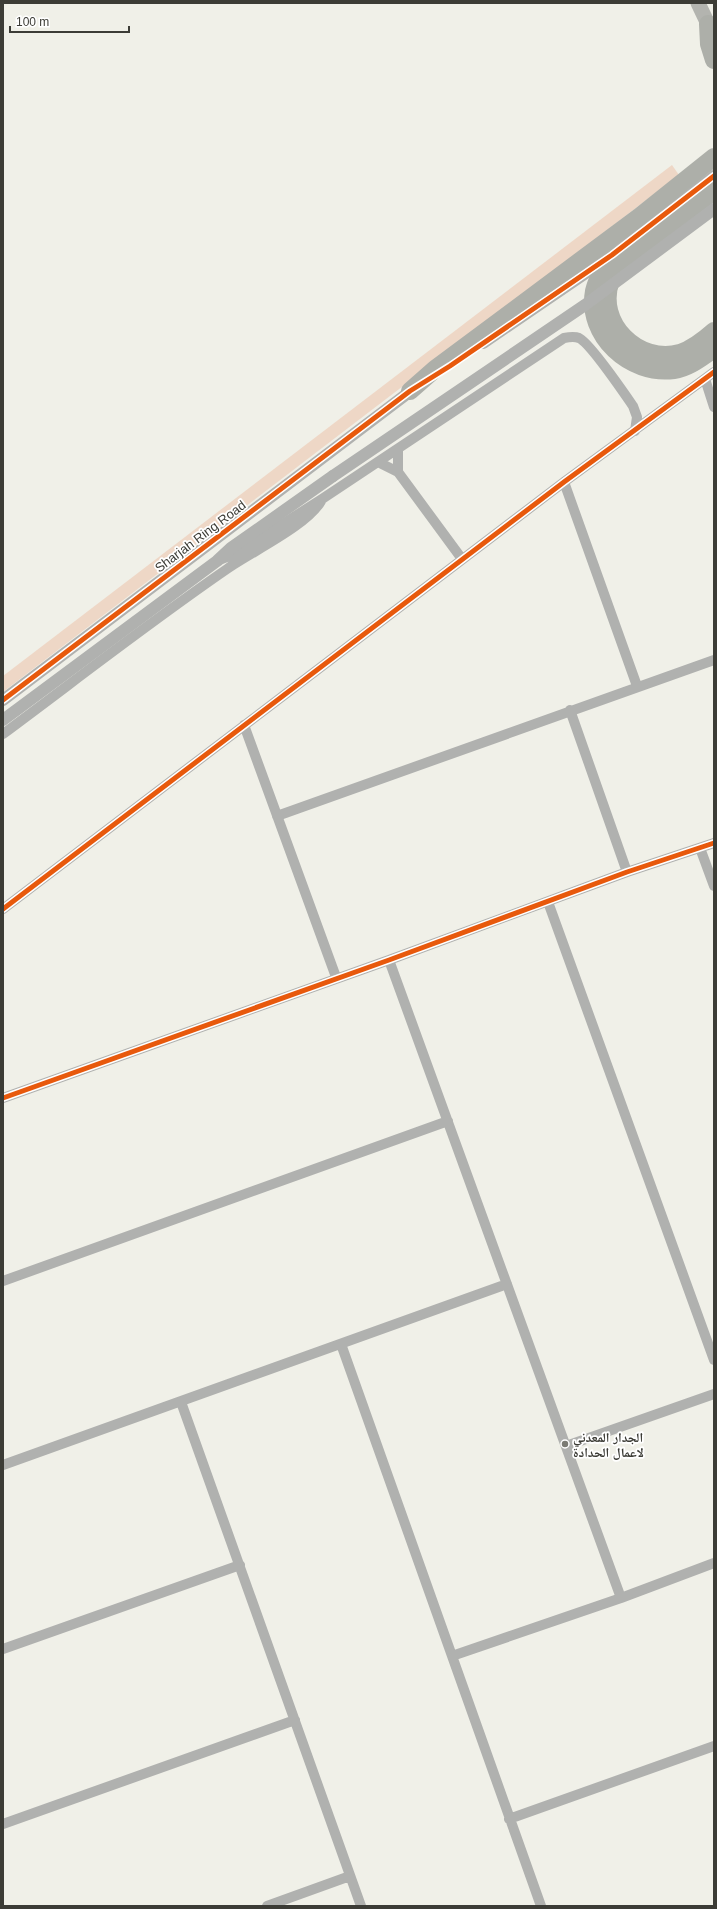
<svg xmlns="http://www.w3.org/2000/svg" width="717" height="1909" font-family="Helvetica,'Noto Naskh Arabic',sans-serif">
<style>
.green{fill:#eed7c6}
.lines{fill:none;stroke-linecap:round;stroke-linejoin:round}
.minor{stroke:#b0b1af;stroke-width:10}
.tertiary{stroke:#b0b1af;stroke-width:12}
.primary{stroke:#b3b4af;stroke-width:15}
.motorway{stroke:#adafa9;stroke-width:18}
.tertiary-bridge{stroke:#b0b1af;stroke-width:12}
.cycleway-casing{stroke:#fff;stroke-width:8}
.cycleway{stroke:#e8590c;stroke-width:5}
.poi-dot{fill:#7b7b74;stroke:#fff;stroke-width:1.5}
.labels{text-anchor:middle;stroke-width:3.5;stroke-linejoin:round;paint-order:stroke}
.street-label{font-size:13px;fill:#3c3c36;stroke:#fff}
.poi-label{font-size:13px;font-weight:bold;fill:#3c3c36;stroke:#fff;text-anchor:start}
</style>
<rect width="100%" height="100%" fill="#f0f0e8"/>
<path class="green" d="M672,165L679,175L3,692V676Z"/>
<g class="lines">
<path class="minor" d="M705,379L714,407
M398,449V472
M378,462L398,472L462,559
M564,482L637,686
M219,560L237,553L322,499L564,338C569,337 574,336 579,338C590,343 624,393 633,406L637,417L635,431
M570,710L627,872
M244,725L336,977
M3,734C77,679 150,622 227,569C251,552 308,525 321,501
M277,816L714,660
M700,848L714,886
M548,902L714,1360
M3,909L564,482L714,372
M389,960L621,1598
M3,1098L389,960L627,872L714,843
M3,1281L448,1121
M341,1344L541,1906
M181,1402L361,1906
M566,1446L714,1394
M3,1465L507,1284
M3,1649L240,1565
M452,1656L621,1598L714,1563
M509,1819L714,1746
M3,1824L295,1720
M267,1906L350,1876"/>
<path class="tertiary" d="M483,343L612,255L714,176
M3,700L416,387
M3,720L217,561L231,548L333,476"/>
<path class="primary" d="M698,3L708,24"/>
<path class="motorway" d="M708,24L709,44L714,60
M714,191L632,254C624,262 615,270 611,280C595,323 639,365 680,353C692,349 705,339 714,331
M612,255C605,266 597,278 594,291C586,336 630,376 674,370C689,368 702,357 714,349
M410,391L435,369L639,217L714,157"/>
<path class="tertiary-bridge" d="M333,476L585,305L714,209"/>
<defs>
<path id="cycleway" d="M3,700L410,391L450,366L612,255L714,176
M3,909L564,482L714,372
M3,1098L389,960L627,872L714,843"/>
</defs>
<use href="#cycleway" class="cycleway-casing"/>
<use href="#cycleway" class="cycleway"/>
</g>
<circle class="poi-dot" cx="565" cy="1444" r="4"/>
<g class="labels">
<g class="street-label">
<text transform="translate(200 536) rotate(-37)" y="5">Sharjah Ring Road</text>
</g>
<g class="poi-label">
<text x="573" y="1442">الجدار المعدني<tspan x="573" dy="15">لاعمال الحدادة</tspan></text>
</g>
</g>
<rect width="717" height="1909" fill="none" stroke="#3c3c36" stroke-width="8"/>
<path d="M10 26v6h119v-6" fill="none" stroke="#3c3c36" stroke-width="2"/>
<text x="16" y="26" font-size="12" fill="#3c3c36" stroke="#ffffff" stroke-width="3" paint-order="stroke">100 m</text>
</svg>
